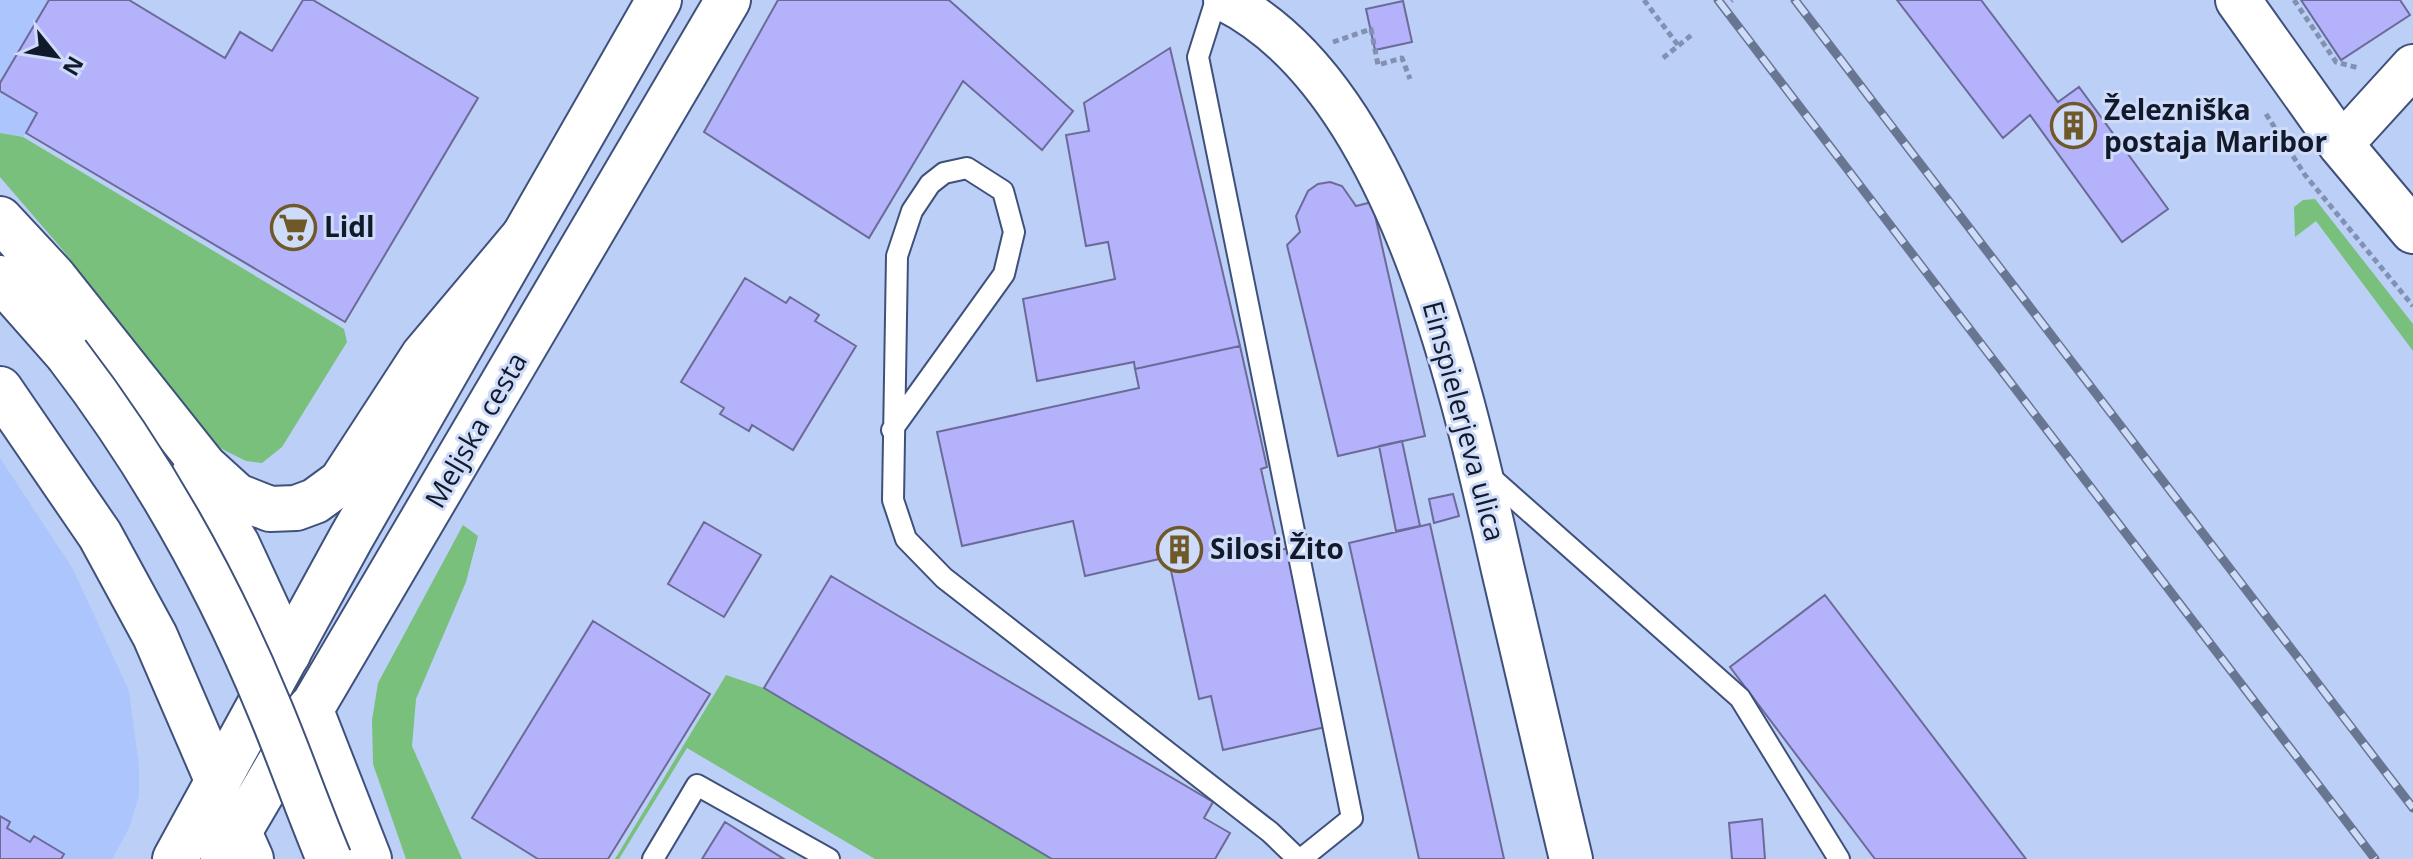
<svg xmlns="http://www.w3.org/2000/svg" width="2413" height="859" font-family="'Open Sans',sans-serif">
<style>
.built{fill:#acc6fd}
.green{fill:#78c07b}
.building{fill:#b4b2fb;stroke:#6b6a99;stroke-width:2}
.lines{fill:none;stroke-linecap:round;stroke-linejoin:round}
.lane-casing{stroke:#3f517b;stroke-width:24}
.street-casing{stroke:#3f517b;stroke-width:46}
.secondary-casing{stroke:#3f517b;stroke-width:48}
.highway-casing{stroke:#3f517b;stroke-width:48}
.path{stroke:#8291b1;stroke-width:5;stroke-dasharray:6 4;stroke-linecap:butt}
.lane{stroke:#fff;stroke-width:20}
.street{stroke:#fff;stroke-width:42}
.secondary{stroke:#fff;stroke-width:44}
.highway{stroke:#fff;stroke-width:44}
.rail-casing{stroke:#687692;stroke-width:9}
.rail{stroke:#cedcfa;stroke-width:6;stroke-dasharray:18;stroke-linecap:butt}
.highway-bridge-casing{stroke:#3f517b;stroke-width:48;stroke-linecap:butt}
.highway-bridge{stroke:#fff;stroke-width:44}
.labels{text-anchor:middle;stroke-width:6;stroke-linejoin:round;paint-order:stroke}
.poi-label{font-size:28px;font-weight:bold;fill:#11192a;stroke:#cedcfa;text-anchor:start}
.street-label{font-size:28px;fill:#11192a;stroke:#cedcfa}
</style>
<rect width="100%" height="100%" fill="#bccff6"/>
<path class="built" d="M0,0H49L0,83Z
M0,91L37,113L23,137L0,133Z
M0,458L73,569L129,691L139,766V796L129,828L112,859H0Z"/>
<path class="green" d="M0,133L23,137L344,329L347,342L282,447L262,463L246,461L216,446L62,249L0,177Z
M2315,199L2413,324V351L2316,221L2295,237L2294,207L2303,200Z
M463,525L478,536L466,582L416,699L412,746L462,859H406L373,764L372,720L378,683Z
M726,675L764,688L1052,859H875L687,748L619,859H615Z"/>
<path class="building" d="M49,0H129L225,58L240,32L272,51L303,0H313L478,98L345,322L26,133L37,113L0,91V83Z
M778,0H949L1073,111L1042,150L963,81L869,238L704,132Z
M1897,0H1981L2058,102L2079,87L2168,209L2122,242L2030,115L2003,138Z
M2301,0H2400L2410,15L2341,60Z
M1403,1L1412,42L1375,50L1366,9Z
M1170,48L1240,346L1135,369L1134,362L1037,381L1023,299L1115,279L1108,242L1086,246L1066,135L1089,131L1084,103Z
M1330,182L1342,186L1356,206L1372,202L1425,436L1338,456L1287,245L1300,232L1296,216L1308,191L1318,184Z
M745,278L786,303L790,297L819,315L815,321L856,346L793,450L752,425L749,431L720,414L724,408L681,382Z
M1240,346L1267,467L1261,469L1279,550L1290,548L1330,726L1223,750L1211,696L1199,699L1168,557L1085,576L1073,521L962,546L937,432L1139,388L1135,369Z
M1402,441L1420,526L1396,531L1379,446Z
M1453,494L1459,516L1434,523L1429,499Z
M704,522L761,555L724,617L668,584Z
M1430,524L1504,859H1419L1349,543Z
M831,576L1213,802L1204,818L1230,833L1215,859H1052L764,688Z
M1825,595L2026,859H1875L1730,667Z
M593,621L710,694L608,859H538L472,818Z
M0,816L10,822L7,828L30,842L34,836L64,854L61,859H0Z
M1762,819L1765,859H1732L1729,823Z
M725,822L784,859H702Z"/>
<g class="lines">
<defs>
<path id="lane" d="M1216,0L1198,57L1352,818L1301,859
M892,430L1004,274L1014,232L1003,191L967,168L944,173L930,184L912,211L897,256L893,500L906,539L944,578L1270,832L1298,859
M1487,474L1740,698L1839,859
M653,859L697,785L829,859"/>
<path id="street" d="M1225,0C1399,88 1463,396 1503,570C1526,667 1548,763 1571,859
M2341,145L2413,66"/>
<path id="secondary" d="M2238,0L2341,145L2413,231
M175,859L351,538L659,0
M223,859L728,0"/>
<path id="highway" d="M0,219L53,276L204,466L237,496L270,509L296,508L315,501L341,482L423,356L523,237
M0,278L67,354
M0,389L100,535L155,636L218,782
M194,474L237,544L288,654
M310,708L369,859
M239,832L251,859"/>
</defs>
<use href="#lane" class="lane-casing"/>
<use href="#street" class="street-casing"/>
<use href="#secondary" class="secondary-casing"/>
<use href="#highway" class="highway-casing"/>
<path class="path" d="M1644,0L1678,45
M2294,0L2336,62L2359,68
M1731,1L1732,0
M1333,42L1371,29L1378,65L1402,58L1410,79
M1663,58L1694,33
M2266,114L2305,175L2413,306"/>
<use href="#lane" class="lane"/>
<use href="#street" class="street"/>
<use href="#secondary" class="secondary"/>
<use href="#highway" class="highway"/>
<defs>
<path id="rail" d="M1718,0L2375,859
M1795,0L2413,808"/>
</defs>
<use href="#rail" class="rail-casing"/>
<use href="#rail" class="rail"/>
<defs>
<path id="highway-bridge" d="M67,354C150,462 217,581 269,707C290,757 308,809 329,859"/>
</defs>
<use href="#highway-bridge" class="highway-bridge-casing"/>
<use href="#highway-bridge" class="highway-bridge"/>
</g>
<defs>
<symbol id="building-ring" viewBox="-11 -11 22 22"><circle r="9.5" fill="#cedcfa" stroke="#6f5929" stroke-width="1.5"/><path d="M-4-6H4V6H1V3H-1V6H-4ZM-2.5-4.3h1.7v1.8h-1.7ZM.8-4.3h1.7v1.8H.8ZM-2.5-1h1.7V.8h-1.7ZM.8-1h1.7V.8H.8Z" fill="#6f5929"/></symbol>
<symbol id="supermarket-ring" viewBox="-11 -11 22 22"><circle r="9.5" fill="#cedcfa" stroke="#6f5929" stroke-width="1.5"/><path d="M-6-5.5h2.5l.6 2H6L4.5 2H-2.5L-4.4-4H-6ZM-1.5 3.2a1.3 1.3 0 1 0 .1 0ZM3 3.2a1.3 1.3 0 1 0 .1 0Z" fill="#6f5929"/></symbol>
</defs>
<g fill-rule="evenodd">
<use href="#building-ring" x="2048" y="100" width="51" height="51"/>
<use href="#supermarket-ring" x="268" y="202" width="51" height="51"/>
<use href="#building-ring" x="1154" y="524" width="51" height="51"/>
</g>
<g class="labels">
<g class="poi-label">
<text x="2104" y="120">Železniška<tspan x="2104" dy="32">postaja Maribor</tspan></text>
<text x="324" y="237">Lidl</text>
<text x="1210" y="559">Silosi Žito</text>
</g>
<g class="street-label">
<text transform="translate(1464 421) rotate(75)" y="10">Einspielerjeva ulica</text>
<text transform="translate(476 430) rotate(-60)" y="10">Meljska cesta</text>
</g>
</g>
<g transform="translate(56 56) rotate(120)" stroke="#cedcfa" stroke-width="6" paint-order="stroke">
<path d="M0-6L14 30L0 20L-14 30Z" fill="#11192a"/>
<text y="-12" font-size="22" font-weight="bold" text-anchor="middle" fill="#11192a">N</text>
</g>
</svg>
